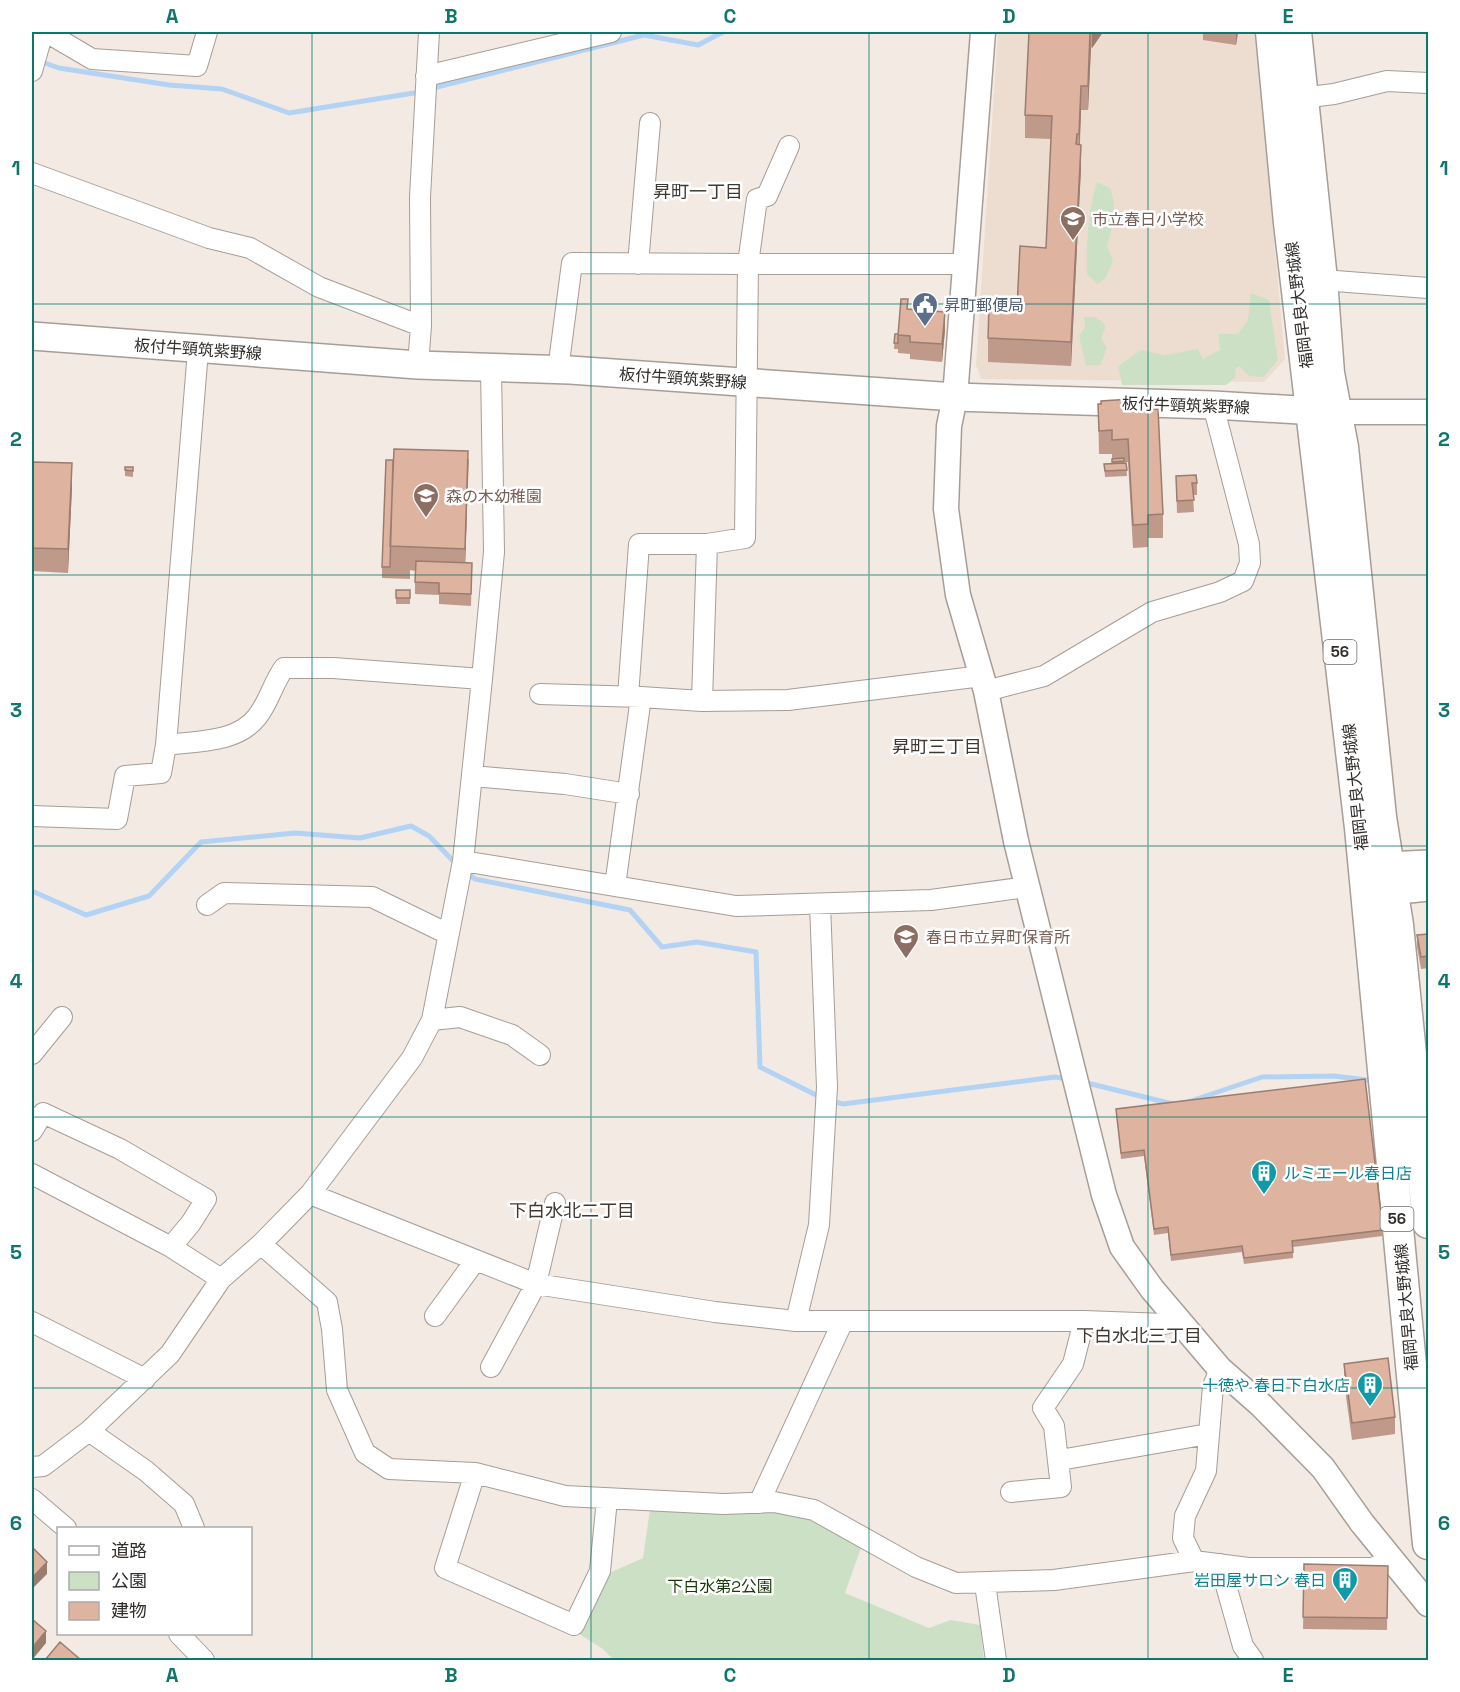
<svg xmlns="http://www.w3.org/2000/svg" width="1460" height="1692" font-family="'Space Grotesk','Noto Sans JP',sans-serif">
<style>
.built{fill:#edddd1}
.green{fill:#cce0c6}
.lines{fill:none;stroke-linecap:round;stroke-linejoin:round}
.stream{stroke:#b3d3f4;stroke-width:5}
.minor-casing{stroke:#a69d97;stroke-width:22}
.tertiary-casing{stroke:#a69d97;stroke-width:27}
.secondary-casing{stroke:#a69d97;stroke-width:30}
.primary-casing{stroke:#a69d97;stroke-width:33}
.minor{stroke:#fff;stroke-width:20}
.tertiary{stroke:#fff;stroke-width:24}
.secondary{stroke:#fff;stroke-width:27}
.primary{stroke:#fff;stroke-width:30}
.wall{fill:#bf9a8a}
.shaded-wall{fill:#9b7d70}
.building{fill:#deb3a0;stroke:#9b7d70;stroke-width:1.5}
.grid{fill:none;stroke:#0f766e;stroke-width:1.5;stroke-opacity:0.55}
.labels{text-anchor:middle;stroke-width:5;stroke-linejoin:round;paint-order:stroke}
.shield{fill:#fff;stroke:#6e6c6a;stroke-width:1.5}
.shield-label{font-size:15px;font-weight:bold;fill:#302d2a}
.education-label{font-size:16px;fill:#785e54;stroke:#fff;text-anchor:start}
.service-label{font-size:16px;fill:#4e5e75;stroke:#fff;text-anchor:start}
.street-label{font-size:16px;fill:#302d2a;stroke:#fff}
.culture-label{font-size:16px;fill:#0d838f;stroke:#fff;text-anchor:end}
.park-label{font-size:16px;fill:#163906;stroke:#fff}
.neighbourhood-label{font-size:18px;fill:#3f3833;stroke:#fff}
.neatline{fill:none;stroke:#0f766e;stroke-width:2}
.grid-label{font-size:20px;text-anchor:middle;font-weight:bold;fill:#0f766e}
</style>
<rect width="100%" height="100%" fill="#f3eae3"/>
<path class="built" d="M998,32H1255L1285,359L1264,382L981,379L976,365Z"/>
<path class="green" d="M1097,182L1110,188L1114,202V220L1107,246L1113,261L1105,279L1097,284L1087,274C1086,244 1088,211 1097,182Z
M1251,293L1269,300L1278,360L1263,377L1249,376L1239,366L1235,369L1236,377L1226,385H1122L1118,366L1141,350L1164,355L1198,349L1203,359L1220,350L1218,334H1238L1248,320Z
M1084,317H1096L1106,326L1101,338L1107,348L1100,365L1086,366L1079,336L1085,327Z
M650,1509L771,1510L811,1516L862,1545L845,1593L929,1628L951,1620L980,1625L984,1660H614L603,1649L576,1632L605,1575L643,1558Z"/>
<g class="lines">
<path class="stream" d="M39,61L59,68L169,85L222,89L289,113L420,92
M429,89L644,35L698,45L723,32
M465,871L475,879L630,910L662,947L697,942L756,952L760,1067L822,1098
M32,891L86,915L149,896L201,842L295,833L360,838L411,826L429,836L458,866
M1083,1082L1173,1104
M831,1101L843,1104L1055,1077L1068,1079
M1188,1102L1262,1077L1334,1076L1375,1081"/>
<defs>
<path id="minor" d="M46,32L92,59L197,66L207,32
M32,71L43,32
M426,76L611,32
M1302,98L1334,94L1387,81L1428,83
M32,173L209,238L250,248L319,287L421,326
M638,264L650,123
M1322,280L1428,288
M418,365L421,326L420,197L429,32
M558,370L572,263L748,264L757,199L767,196L789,146
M986,691L1044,676L1152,612L1220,592L1243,581L1250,563L1249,544L1213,405
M540,694L641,697L615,886
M628,696L639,544H707
M641,697L702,701L788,700L982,676
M702,701L707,544L745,538L748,264H966
M166,745C196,741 237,743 257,717C269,702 273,683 284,668H333L482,679
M472,776L565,784L629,794
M32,816L117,819L125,776L161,773L166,745L198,350
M463,861L736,906L931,900L1027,887
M207,905L224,893L372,897L448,934
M432,1020L460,1017L512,1035L540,1055
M32,1054L62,1017
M32,1131L43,1113L120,1149L206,1199L191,1223L171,1247
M32,1174L171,1247L221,1279
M310,1194L536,1284L715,1312L796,1321H1084L1165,1324L1175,1315
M261,1244L327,1302L332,1329L337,1390L365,1453L389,1469L475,1473L565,1496L723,1504L774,1502L814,1510L916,1567L956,1583L1054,1580L1194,1561L1248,1568H1372L1391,1561
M435,1316L475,1261
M796,1321L819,1225L827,1087L820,904
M32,1322L145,1379
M491,1367L536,1284L555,1203
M89,1431L146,1471L184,1504L194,1528
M1060,1460L1208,1434
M32,1467L43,1466L89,1431L170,1354L221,1279L261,1244L310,1194L412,1058L432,1020L463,861L482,679L494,552L491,368
M475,1473L445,1568L574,1625L600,1571L607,1499
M1011,1492L1061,1487L1054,1426L1043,1408L1073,1364L1084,1321
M32,1499L66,1528
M759,1503L843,1321
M1194,1561L1183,1538L1185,1516L1206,1471L1213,1386L1220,1369
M1220,1564L1243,1646L1253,1660
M985,1584L996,1660
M179,1634L204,1660"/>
<path id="tertiary" d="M983,32L955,397L949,426L946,509L958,595L986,691L1016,841L1104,1195L1122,1247L1152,1289L1220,1369L1261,1405L1323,1468L1362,1523L1428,1604
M1334,412H1428"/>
<path id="secondary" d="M32,336L418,365L570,370L955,397L1213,405L1333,412
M1367,867L1428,864
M1370,893L1428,887"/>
<path id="primary" d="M1271,32L1289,223L1360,828L1428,1544
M1296,32L1322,280L1329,373L1343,447L1381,817L1398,925L1428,1223"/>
</defs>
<use href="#minor" class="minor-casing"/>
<use href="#tertiary" class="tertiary-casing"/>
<use href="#secondary" class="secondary-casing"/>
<use href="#primary" class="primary-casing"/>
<use href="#minor" class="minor"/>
<use href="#tertiary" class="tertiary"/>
<use href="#secondary" class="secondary"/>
<use href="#primary" class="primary"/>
</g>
<path class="wall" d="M1029,32H1103L1092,48L1091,47L1088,110H1081L1080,144L1081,168L1071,366L988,362V338L1017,309L1046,248L1051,139L1025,138V115Z
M1203,32H1238L1236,45L1203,40Z
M908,309L945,330L942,362L910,359V354L898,353V349H894L895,334H898Z
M1098,404L1132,411L1163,514V538H1148V547L1133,548L1128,462H1124L1126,463L1127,476L1105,477L1104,464H1112V454H1099Z
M469,459L465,563H472L471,606L439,604V595L415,594V571L410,570V579L382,578V567L393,460Z
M32,462L72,487L68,573L32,571Z
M125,467H133V477L125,476Z
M1176,476L1197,483V495H1193L1194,512L1177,513Z
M396,590H410V604H396Z
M1428,934V968L1421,969L1417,947V935Z
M1116,1109L1383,1230V1236L1293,1247V1258L1244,1264L1242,1252L1171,1261L1168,1233L1154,1235L1144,1156L1121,1159Z
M1344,1364L1395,1417V1434L1352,1440L1344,1382Z
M1304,1564L1388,1566L1387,1630L1303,1629Z"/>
<path class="shaded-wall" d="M1091,32V48L1088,110V86Z
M1092,32H1103L1092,48Z
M1236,32H1238L1236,45Z
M1081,86V110L1079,158V134Z
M1081,145V168L1071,366V342Z
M945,312V330L942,362V344Z
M468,451V474L465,572V549Z
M72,463V487L68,573V549Z
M47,1562V1574L32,1589V1578Z
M46,1631V1643L32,1660V1648Z"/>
<path class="building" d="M1029,32H1090L1088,86H1081L1079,134H1077L1076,144L1081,145L1071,342L988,338L989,307L1017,309L1020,246L1046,248L1052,116L1025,115Z
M901,299H908L907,309L945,312L942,344L910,342V336L898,335Z
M895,334H898V343H894Z
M1131,399L1132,411L1158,409L1163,514L1148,515V524L1133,525L1128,439L1112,440V430L1099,431L1098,404H1101V401Z
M394,449L468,451L465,549L390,546Z
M1124,458V461L1112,462V459Z
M386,460H393L390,567H382Z
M32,462L72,463L68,549L32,548Z
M1126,463L1127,470L1105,471L1104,464Z
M125,467H133V471L125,470Z
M1196,475L1197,483H1192L1194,500L1177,501L1176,476Z
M416,561L472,563L471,594L439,593V583L415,582Z
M396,590H410V598H396Z
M1428,934V956L1421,957L1417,935Z
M1365,1079L1383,1230L1292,1241L1293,1252L1244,1258L1242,1246L1171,1255L1168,1227L1154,1229L1144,1150L1121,1153L1116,1109Z
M1388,1358L1395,1417L1352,1423L1344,1364Z
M32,1547L47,1562L32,1578Z
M1304,1564L1388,1566L1387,1618L1303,1617Z
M32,1619L46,1631L32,1648Z
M60,1642L81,1660H45Z"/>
<path class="grid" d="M312,32V1660M591,32V1660M869,32V1660M1148,32V1660M32,304H1428M32,575H1428M32,846H1428M32,1117H1428M32,1388H1428"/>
<defs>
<symbol id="school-pin" viewBox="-11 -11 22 30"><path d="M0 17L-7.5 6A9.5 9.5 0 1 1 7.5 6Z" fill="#8d6e63" stroke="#fff"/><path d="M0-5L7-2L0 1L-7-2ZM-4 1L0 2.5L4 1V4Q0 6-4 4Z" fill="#fff"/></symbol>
<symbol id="civic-pin" viewBox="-11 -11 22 30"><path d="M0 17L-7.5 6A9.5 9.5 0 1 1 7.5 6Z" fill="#5c6f8a" stroke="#fff"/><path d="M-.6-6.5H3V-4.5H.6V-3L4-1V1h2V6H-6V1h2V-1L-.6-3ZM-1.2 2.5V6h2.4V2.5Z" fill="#fff"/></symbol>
<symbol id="building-pin" viewBox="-11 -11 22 30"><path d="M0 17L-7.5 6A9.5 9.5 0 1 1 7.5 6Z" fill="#0f9aa8" stroke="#fff"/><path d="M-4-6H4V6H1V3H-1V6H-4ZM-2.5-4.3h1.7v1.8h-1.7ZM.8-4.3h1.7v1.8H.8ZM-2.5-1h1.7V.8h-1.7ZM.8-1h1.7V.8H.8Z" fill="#fff"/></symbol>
</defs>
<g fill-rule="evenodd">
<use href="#school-pin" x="1058" y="204" width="30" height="40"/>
<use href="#civic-pin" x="910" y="290" width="30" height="40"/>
<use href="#school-pin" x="411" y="481" width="30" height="40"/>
<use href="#school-pin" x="891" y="922" width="30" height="40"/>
<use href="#building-pin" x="1249" y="1158" width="30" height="40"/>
<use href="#building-pin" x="1355" y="1370" width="30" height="40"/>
<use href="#building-pin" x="1330" y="1565" width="30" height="40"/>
</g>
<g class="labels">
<g class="shield">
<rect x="1323.5" y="640" width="33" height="24" rx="4.5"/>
<rect x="1380.5" y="1207" width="33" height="24" rx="4.5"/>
</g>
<g class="shield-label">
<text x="1340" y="657">56</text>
<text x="1397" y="1224">56</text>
</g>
<g class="education-label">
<text x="1092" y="225">市立春日小学校</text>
<text x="446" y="502">森の木幼稚園</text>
<text x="926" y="943">春日市立昇町保育所</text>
</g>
<g class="service-label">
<text x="944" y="311">昇町郵便局</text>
</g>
<g class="street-label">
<text transform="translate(1299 305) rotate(-97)" y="6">福岡早良大野城線</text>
<text transform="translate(198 349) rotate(4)" y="6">板付牛頸筑紫野線</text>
<text transform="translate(683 378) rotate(4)" y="6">板付牛頸筑紫野線</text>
<text transform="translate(1186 405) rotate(2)" y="6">板付牛頸筑紫野線</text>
<text transform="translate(1355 787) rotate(-96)" y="6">福岡早良大野城線</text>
<text transform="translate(1406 1307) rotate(-95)" y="6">福岡早良大野城線</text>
</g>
<g class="culture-label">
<text x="1284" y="1179" text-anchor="start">ルミエール春日店</text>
<text x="1350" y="1391">十徳や 春日下白水店</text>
<text x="1326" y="1586">岩田屋サロン 春日</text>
</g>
<g class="park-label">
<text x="720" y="1592">下白水第2公園</text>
</g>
<g class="neighbourhood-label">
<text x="698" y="198">昇町一丁目</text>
<text x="937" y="753">昇町三丁目</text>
<text x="572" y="1217">下白水北二丁目</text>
<text x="1139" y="1342">下白水北三丁目</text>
</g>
</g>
<rect width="1460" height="1692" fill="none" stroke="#ffffff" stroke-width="66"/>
<rect x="57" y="1527" width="195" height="108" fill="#ffffff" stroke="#acabaa" stroke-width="1.5"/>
<rect x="69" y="1546" width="30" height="9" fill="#ffffff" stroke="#acabaa" stroke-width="1.5"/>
<text x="111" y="1557" font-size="18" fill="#302d2a">道路</text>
<rect x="69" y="1572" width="30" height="18" fill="#cce0c6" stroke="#acabaa" stroke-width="1.5"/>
<text x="111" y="1587" font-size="18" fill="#302d2a">公園</text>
<rect x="69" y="1602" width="30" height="18" fill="#deb3a0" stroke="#acabaa" stroke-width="1.5"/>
<text x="111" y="1617" font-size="18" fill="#302d2a">建物</text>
<rect x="33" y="33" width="1394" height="1626" class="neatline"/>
<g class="grid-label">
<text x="172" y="23">A</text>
<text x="451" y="23">B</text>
<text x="730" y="23">C</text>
<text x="1009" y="23">D</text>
<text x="1288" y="23">E</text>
<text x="16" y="175">1</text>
<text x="1444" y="175">1</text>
<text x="16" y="446">2</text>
<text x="1444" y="446">2</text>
<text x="16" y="717">3</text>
<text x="1444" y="717">3</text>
<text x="16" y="988">4</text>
<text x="1444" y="988">4</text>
<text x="16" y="1259">5</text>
<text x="1444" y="1259">5</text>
<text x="16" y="1530">6</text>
<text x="1444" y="1530">6</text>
<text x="172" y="1682">A</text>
<text x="451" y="1682">B</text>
<text x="730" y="1682">C</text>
<text x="1009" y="1682">D</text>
<text x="1288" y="1682">E</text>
</g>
</svg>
